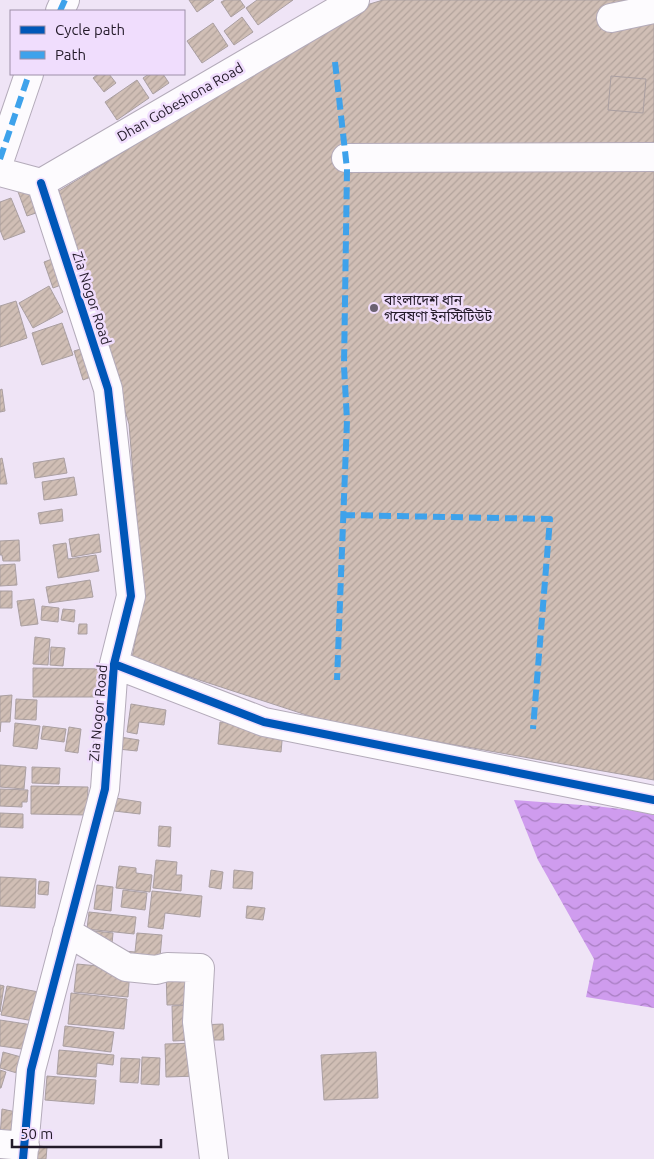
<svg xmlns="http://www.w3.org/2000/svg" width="654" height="1159" font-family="Ubuntu,'Noto Sans Bengali',sans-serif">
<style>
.water{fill:url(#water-waves)}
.building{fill:url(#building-hatch);stroke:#aa9fa1}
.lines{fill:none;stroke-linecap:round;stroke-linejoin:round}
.minor-casing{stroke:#b4abba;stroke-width:30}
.minor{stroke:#fdfbfe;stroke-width:28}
.quiet{stroke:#3ea2eb;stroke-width:6;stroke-dasharray:12 6;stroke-linecap:butt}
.cycleway-casing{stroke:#f0ddfd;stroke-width:11}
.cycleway{stroke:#0057b8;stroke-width:8}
.poi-dot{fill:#6a6171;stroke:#f0ddfd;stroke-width:2}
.labels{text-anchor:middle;stroke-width:5;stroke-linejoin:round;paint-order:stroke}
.street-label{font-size:14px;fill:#231a29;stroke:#f0ddfd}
.poi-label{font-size:14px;fill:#231a29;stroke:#f0ddfd;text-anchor:start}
</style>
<defs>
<pattern id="water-waves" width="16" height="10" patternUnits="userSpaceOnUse" patternTransform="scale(1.25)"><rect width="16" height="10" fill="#cf9cee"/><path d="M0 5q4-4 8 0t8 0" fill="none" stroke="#a87ec1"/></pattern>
<pattern id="building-hatch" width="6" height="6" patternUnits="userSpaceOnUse" patternTransform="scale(1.25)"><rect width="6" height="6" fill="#d0beb5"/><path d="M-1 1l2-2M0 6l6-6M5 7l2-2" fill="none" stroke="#b2a39c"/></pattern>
</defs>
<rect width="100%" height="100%" fill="#efe4f6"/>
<path class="water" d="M514,800L595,806L654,813V1008L586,997L594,959L538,860Z"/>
<path class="building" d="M189,0H214L197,12Z
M225,0H240L245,7L231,17L221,2Z
M257,0H293L258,25L246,8Z
M383,0H654V780L331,723L132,658L143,598L129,424L59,191L363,6Z
M242,17L253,32L234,45L224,31Z
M213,23L228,46L202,63L187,41Z
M98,74H109L116,83L104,92L93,78Z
M149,74H163L169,83L153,94L143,78Z
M611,76L646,79L643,113L608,110Z
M137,80L149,98L117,120L105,102Z
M32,183L42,211L27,216L17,189Z
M11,198L25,232L4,240L0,230V202Z
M60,256L69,282L53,288L44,262Z
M49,286L63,312L33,328L19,303Z
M16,301L27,338L0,347V306Z
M62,323L73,355L42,365L32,333Z
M87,347L96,375L83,380L74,351Z
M2,389L5,411L0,412V390Z
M2,458L7,484H0V459Z
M64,458L67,473L35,478L33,463Z
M74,477L77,495L44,500L42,482Z
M62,509L63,521L40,524L38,513Z
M99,534L101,552L72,557L69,539Z
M19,540L20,561H3L2,555H0V541Z
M66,543L68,559L96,555L99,571L58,578L53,545Z
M15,564L17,585L0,586V565Z
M90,580L93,597L49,603L46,587Z
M0,591H12V608H0Z
M34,599L38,624L21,626L17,601Z
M42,606L59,608L58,622L41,620Z
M63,609L75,610L74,622L61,620Z
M79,624H87V634H78Z
M35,637L50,639L48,665L33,664Z
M51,647L65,648L63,666L50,665Z
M33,668L104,669V697H33Z
M12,695L10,722H1L0,732V696Z
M16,699L37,700L36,720L15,719Z
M131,704L166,710L164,725L139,722L137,734L127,732Z
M220,722L283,730L281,752L218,744Z
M15,723L40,726L37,749L13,746Z
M43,726L66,729L64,742L41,739Z
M69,727L81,729L78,753L65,751Z
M120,737L139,740L137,751L118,749Z
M0,765L26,767L24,789L0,787Z
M32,767L60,768L59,784L32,783Z
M31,786L88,787L87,815L31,814Z
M0,789L28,790L27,802H22V807L0,806Z
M115,798L141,802L140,814L114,811Z
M0,813L23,814V828L0,827Z
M159,826L171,827L170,847L158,846Z
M156,860L177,862L176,875H182L181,891L153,888Z
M119,866L136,868V873L152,875L150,892L116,888Z
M211,870L223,872L221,889L209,887Z
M234,870L253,872L252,889L233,888Z
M0,877L36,879L35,908L0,906Z
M39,881L49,882L48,895L38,894Z
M97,885L113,887L111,911L94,909Z
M123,890L147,893L145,910L121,907Z
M152,891L202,896L200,917L165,913L163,929L148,927Z
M247,906L265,908L263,920L246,918Z
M89,912L136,917L134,934L87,929Z
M86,930L113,933L111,955Z
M137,933L162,935L159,968L112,950L135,952Z
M77,964L130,969L128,997L74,992Z
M194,969L195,1005H167L166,970Z
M0,985L4,986L0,1012Z
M7,986L44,993L39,1022L1,1015Z
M71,993L127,999L124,1029L68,1024Z
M194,1005V1040L173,1041L172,1006Z
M0,1020L33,1025L29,1050L0,1046Z
M223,1024L224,1040H213L200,1025Z
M65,1026L114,1032L111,1052L63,1046Z
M197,1043L198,1076L166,1077L165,1044Z
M59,1050L114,1055L113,1065L97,1063L96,1077L57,1074Z
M3,1052L32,1060L27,1076L0,1068Z
M376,1052L378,1098L324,1100L321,1055Z
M142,1057L160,1058L159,1085L141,1084Z
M121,1058L140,1059L138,1083L120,1082Z
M0,1070L6,1072L1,1088H0Z
M47,1076L96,1080L94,1104L45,1100Z
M2,1109L21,1113L16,1140L0,1137Z
M32,1145L47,1147L46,1159H31Z"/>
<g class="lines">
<defs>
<path id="minor" d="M60,11L65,0
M611,18L654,9
M346,158L654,157
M0,159L29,74
M0,172L41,183L355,0
M114,664L264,722L654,800
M67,932L126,967L156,970L167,967L200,968L197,1022L214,1159
M0,1144L25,1146
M23,1159L31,1070L105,789L114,664L131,596L108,389L41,183"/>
</defs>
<use href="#minor" class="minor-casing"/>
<use href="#minor" class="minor"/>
<path class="quiet" d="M60,11L65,0
M335,62L347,169L344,366L347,420L337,680
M0,159L29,74
M343,515L550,519L533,729"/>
<defs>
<path id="cycleway" d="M114,664L264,722L654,800
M23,1159L31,1070L105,789L114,664L131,596L108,389L41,183"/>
</defs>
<use href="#cycleway" class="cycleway-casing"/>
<use href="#cycleway" class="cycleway"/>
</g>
<circle class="poi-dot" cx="374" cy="308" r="5"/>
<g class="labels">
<g class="street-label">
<text transform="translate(180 102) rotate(-30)" y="5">Dhan Gobeshona Road</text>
<text transform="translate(92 298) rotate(72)" y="5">Zia Nogor Road</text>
<text transform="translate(98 713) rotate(-85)" y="5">Zia Nogor Road</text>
</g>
<g class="poi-label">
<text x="384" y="305">বাংলাদেশ ধান<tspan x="384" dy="16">গবেষণা ইনস্টিটিউট</tspan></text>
</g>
</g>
<rect x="10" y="10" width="175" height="65" fill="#f0ddfd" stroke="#9e8fa8"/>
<rect x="20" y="26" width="25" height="8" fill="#0057b8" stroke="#9e8fa8"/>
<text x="55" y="35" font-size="15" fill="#231a29">Cycle path</text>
<rect x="20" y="51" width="25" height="8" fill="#3ea2eb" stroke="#9e8fa8"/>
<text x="55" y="60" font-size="15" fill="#231a29">Path</text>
<path d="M12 1139v8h149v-8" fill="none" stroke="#231a29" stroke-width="2.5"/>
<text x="20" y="1139" font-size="15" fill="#231a29" stroke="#f0ddfd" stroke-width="4" paint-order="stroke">50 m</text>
</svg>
